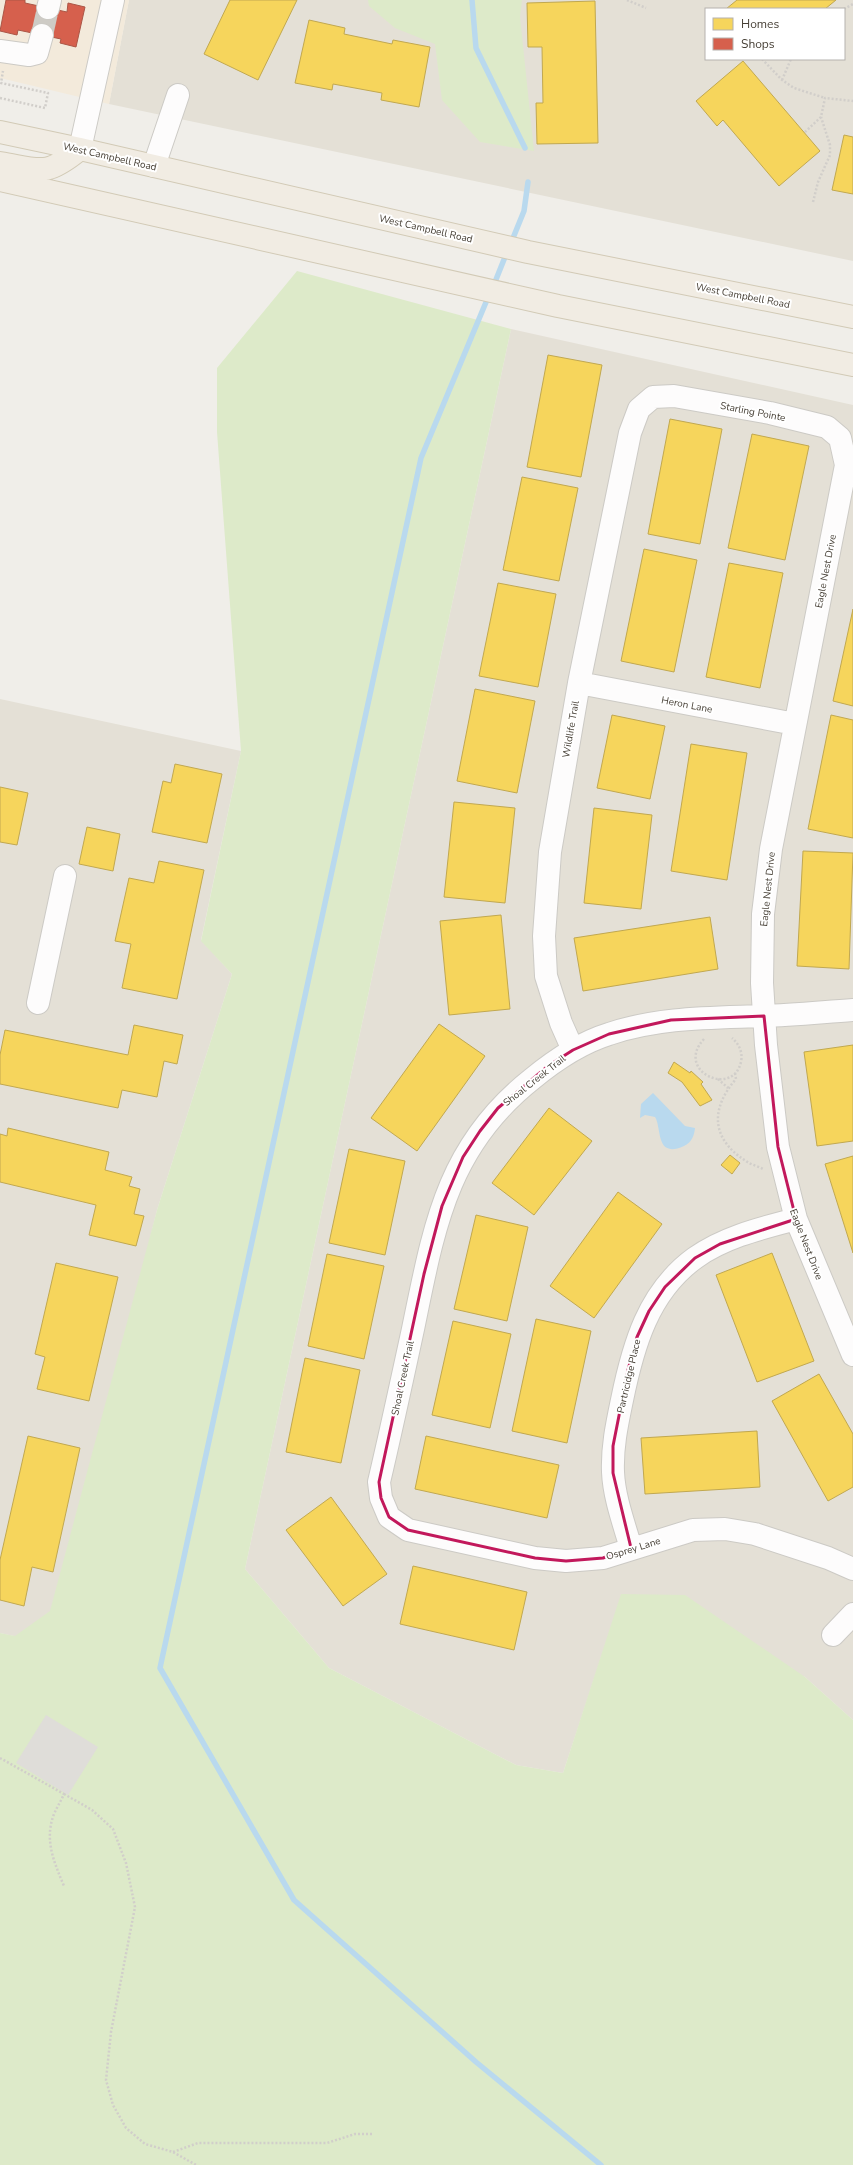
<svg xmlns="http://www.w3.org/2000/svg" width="853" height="2165" font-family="'Nunito Sans',sans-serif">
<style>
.residential{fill:#e4e0d6;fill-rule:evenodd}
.commercial{fill:#f3eadb}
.green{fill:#ddeac9}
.parking{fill:#dfddd9}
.water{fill:#b9d9ee}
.homes{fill:#f6d55c;stroke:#c1a850}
.shops{fill:#d6604d;stroke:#ab5646}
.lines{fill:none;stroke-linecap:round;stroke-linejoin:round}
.stream{stroke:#b9d9ee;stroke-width:5.5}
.minor-tunnel{stroke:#cecbc5;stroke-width:22;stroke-dasharray:22 11;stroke-linecap:butt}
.minor-casing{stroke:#cccac5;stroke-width:24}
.major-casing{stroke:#d2cab6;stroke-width:24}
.path{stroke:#d1ceca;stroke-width:2.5;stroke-dasharray:2 2;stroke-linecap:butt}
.minor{stroke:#fdfcfc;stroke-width:22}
.major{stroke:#f1ece3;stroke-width:22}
.marked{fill:none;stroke:#c2185b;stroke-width:3;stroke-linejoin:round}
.labels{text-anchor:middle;stroke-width:4;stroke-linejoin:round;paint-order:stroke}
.street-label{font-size:10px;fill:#463f35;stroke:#fff}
</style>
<rect width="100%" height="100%" fill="#f0eee9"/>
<path class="residential" d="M129,0H853V261L109,104ZM706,9H844V59H706Z
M511,329L853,405V1720L805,1677L622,1594L563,1773L516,1765L329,1668L245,1569Z
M0,699L241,751L201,940L232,974L157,1210L50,1644L0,1633Z"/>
<path class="commercial" d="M0,0H129L109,104L0,78Z"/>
<path class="green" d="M368,0H522L520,17L534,151L480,142L442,100L435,44L395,28L369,6Z
M297,271L511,329L245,1569L329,1668L516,1765L563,1773L621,1594L685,1595L805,1677L853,1720V2165H0V1633L15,1636L50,1611L157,1210L232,974L201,941L241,751L217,432V368Z"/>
<path class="parking" d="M46,1715L98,1747L68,1795L16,1763Z"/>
<path class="water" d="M653,1093L685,1126L695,1128C694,1136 692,1142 684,1146C655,1159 662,1128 655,1117L645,1115L640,1118L641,1104Z"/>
<path class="homes" d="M230,0H297L258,80L204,54Z
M737,0H836L825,9H726Z
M595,1L598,143L537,144L536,103H543L542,47H528L527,3Z
M309,20L345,28L344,34L392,44L393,40L430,47L419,107L381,100L382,93L333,84L332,90L295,83Z
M743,61L820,151L779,186L723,120L717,126L696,101Z
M844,135L853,137V194L832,190Z
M548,355L602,365L581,477L527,467Z
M670,419L722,429L700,544L648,534Z
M752,434L809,446L785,560L728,548Z
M522,477L578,488L559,581L503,570Z
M644,549L697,560L674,672L621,661Z
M729,563L783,573L760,688L706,677Z
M498,583L556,594L538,687L479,676Z
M853,609V706L833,701Z
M475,689L535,701L517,793L457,781Z
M612,715L665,726L650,799L597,788Z
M831,715L853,720V838L808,829Z
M691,744L747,753L727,880L671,871Z
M175,764L222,774L207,843L152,832L163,781L171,783Z
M0,787L28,793L17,845L0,842Z
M454,802L515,808L505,903L444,897Z
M594,808L652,815L641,909L584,903Z
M87,827L120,834L113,871L79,864Z
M803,851L853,853L849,969L797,966Z
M159,861L204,870L177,999L122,988L131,944L115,941L129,878L154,883Z
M501,915L510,1009L449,1015L440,921Z
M710,917L718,969L583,991L574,938Z
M439,1024L485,1056L417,1151L371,1118Z
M134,1025L183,1035L177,1064L164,1061L157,1097L122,1090L118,1108L0,1084V1055L5,1030L128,1055Z
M853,1045V1141L817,1146L804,1052Z
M674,1062L690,1073L691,1071L703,1082L701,1084L712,1100L700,1106L682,1082L668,1073Z
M549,1108L592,1141L534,1215L492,1183Z
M8,1128L109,1152L105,1170L132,1177L129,1186L140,1189L134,1214L144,1216L136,1246L89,1235L96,1205L0,1182V1134L7,1136Z
M349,1149L405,1161L385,1255L329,1243Z
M730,1155L740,1163L732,1174L721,1165Z
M853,1156V1253L825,1164Z
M618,1192L662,1224L594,1318L550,1286Z
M476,1215L528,1227L507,1321L454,1309Z
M772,1253L814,1361L757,1382L716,1275Z
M327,1254L384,1266L364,1359L308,1346Z
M56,1263L118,1277L89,1401L37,1389L45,1357L35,1354Z
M536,1319L591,1331L567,1443L512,1431Z
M453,1321L511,1334L490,1428L432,1415Z
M305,1358L360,1370L341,1463L286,1452Z
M819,1374L853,1434V1487L828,1501L772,1401Z
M757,1431L760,1487L645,1494L641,1438Z
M28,1436L80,1448L53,1572L32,1567L24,1606L0,1600V1560Z
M426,1436L559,1465L547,1518L415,1489Z
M331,1497L387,1574L343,1606L286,1530Z
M413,1566L527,1592L514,1650L400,1624Z"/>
<path class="shops" d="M6,0H25V3L67,12L68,3L85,7L76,47L60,43L61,39L18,30L17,35L0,31Z"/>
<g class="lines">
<path class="stream" d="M472,0L476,48L525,148
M511,243L524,211L528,182
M493,287L507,252
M489,295L421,458L160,1668L294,1900L476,2062L601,2165"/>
<path class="minor-tunnel" d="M42,35L48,8"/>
<defs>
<path id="minor" d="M48,8L50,0
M0,51L29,55L37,53L42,35
M80,149L113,0
M154,166L178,95
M579,683L795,724
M38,1003L65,876
M853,1010C823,1012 793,1015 763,1016C712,1018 659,1017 609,1034C580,1043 555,1060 532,1079C446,1147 434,1228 413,1329C402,1380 391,1431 379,1482L381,1498L389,1517L408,1530L535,1558L566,1561L603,1558L693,1530L725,1529L755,1534L828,1558L853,1569
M573,1050L561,1023L546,976L544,936L550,852L579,683L630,433L639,409L653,397L674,396L770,413L827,427L840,438L846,465L771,849L763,914L762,983L766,1045L778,1147L796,1219L853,1355
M631,1548C624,1524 614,1497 613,1472C612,1447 617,1424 622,1400C633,1346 648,1292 695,1258C724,1237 762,1228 796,1219
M833,1635L853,1614"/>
<path id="major" d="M0,132L80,149L528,252L853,317
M0,163C41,170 46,177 80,149
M0,180L558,306L853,365"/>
</defs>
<use href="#minor" class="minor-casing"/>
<use href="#major" class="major-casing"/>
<path class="path" d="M627,0L646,8
M844,9L853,4
M762,59L782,80L794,88L825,98
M782,80L791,59
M0,98L45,108L48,93L1,83L3,71
M805,132L821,117L825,98L853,101
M813,202L818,182L830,155V145L821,117
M704,1039C674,1071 733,1098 741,1062C743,1052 739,1044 732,1038
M735,1073L736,1079C710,1109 711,1139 746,1161C751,1165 758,1166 763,1169
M718,1079L728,1088
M0,1758L64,1794C61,1801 57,1807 54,1814C44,1840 54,1862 64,1886
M64,1794L92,1810L113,1829L126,1863L135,1907L111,2032L106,2080L113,2105L126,2128L145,2144L173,2152L196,2165
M173,2152L198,2143H327L355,2134H372"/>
<use href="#minor" class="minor"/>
<use href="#major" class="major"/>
</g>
<path class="marked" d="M764,1016L778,1147L796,1219L720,1244L695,1258L665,1287L649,1311L637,1337L628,1370L613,1446V1473L631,1548L603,1558L566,1561L535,1558L408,1530L389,1517L381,1498L379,1482L424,1274L442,1206L463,1157L480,1131L498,1108L548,1066L573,1050L609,1034L671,1020Z"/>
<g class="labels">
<g class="street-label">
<text transform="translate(110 156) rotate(13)" y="4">West Campbell Road</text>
<text transform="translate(426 228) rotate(13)" y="4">West Campbell Road</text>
<text transform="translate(743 295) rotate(11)" y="4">West Campbell Road</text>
<text transform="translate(753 411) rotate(11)" y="4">Starling Pointe</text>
<text transform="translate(825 571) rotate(-79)" y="4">Eagle Nest Drive</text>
<text transform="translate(687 704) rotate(11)" y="4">Heron Lane</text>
<text transform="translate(570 729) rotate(-80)" y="4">Wildlife Trail</text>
<text transform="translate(767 889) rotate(-84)" y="4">Eagle Nest Drive</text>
<text transform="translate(534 1080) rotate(-38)" y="4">Shoal Creek Trail</text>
<text transform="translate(807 1244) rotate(69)" y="4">Eagle Nest Drive</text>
<text transform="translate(628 1376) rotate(-77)" y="4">Partricidge Place</text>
<text transform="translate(402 1378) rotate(-78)" y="4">Shoal Creek Trail</text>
<text transform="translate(633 1548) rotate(-17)" y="4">Osprey Lane</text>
</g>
</g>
<rect x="705" y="8" width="140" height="52" fill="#ffffff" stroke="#b5b2ae"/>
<rect x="713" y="18" width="20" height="12" fill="#f6d55c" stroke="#b5b2ae"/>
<text x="741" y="28" font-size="12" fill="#463f35">Homes</text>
<rect x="713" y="38" width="20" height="12" fill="#d6604d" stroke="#b5b2ae"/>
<text x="741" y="48" font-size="12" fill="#463f35">Shops</text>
</svg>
